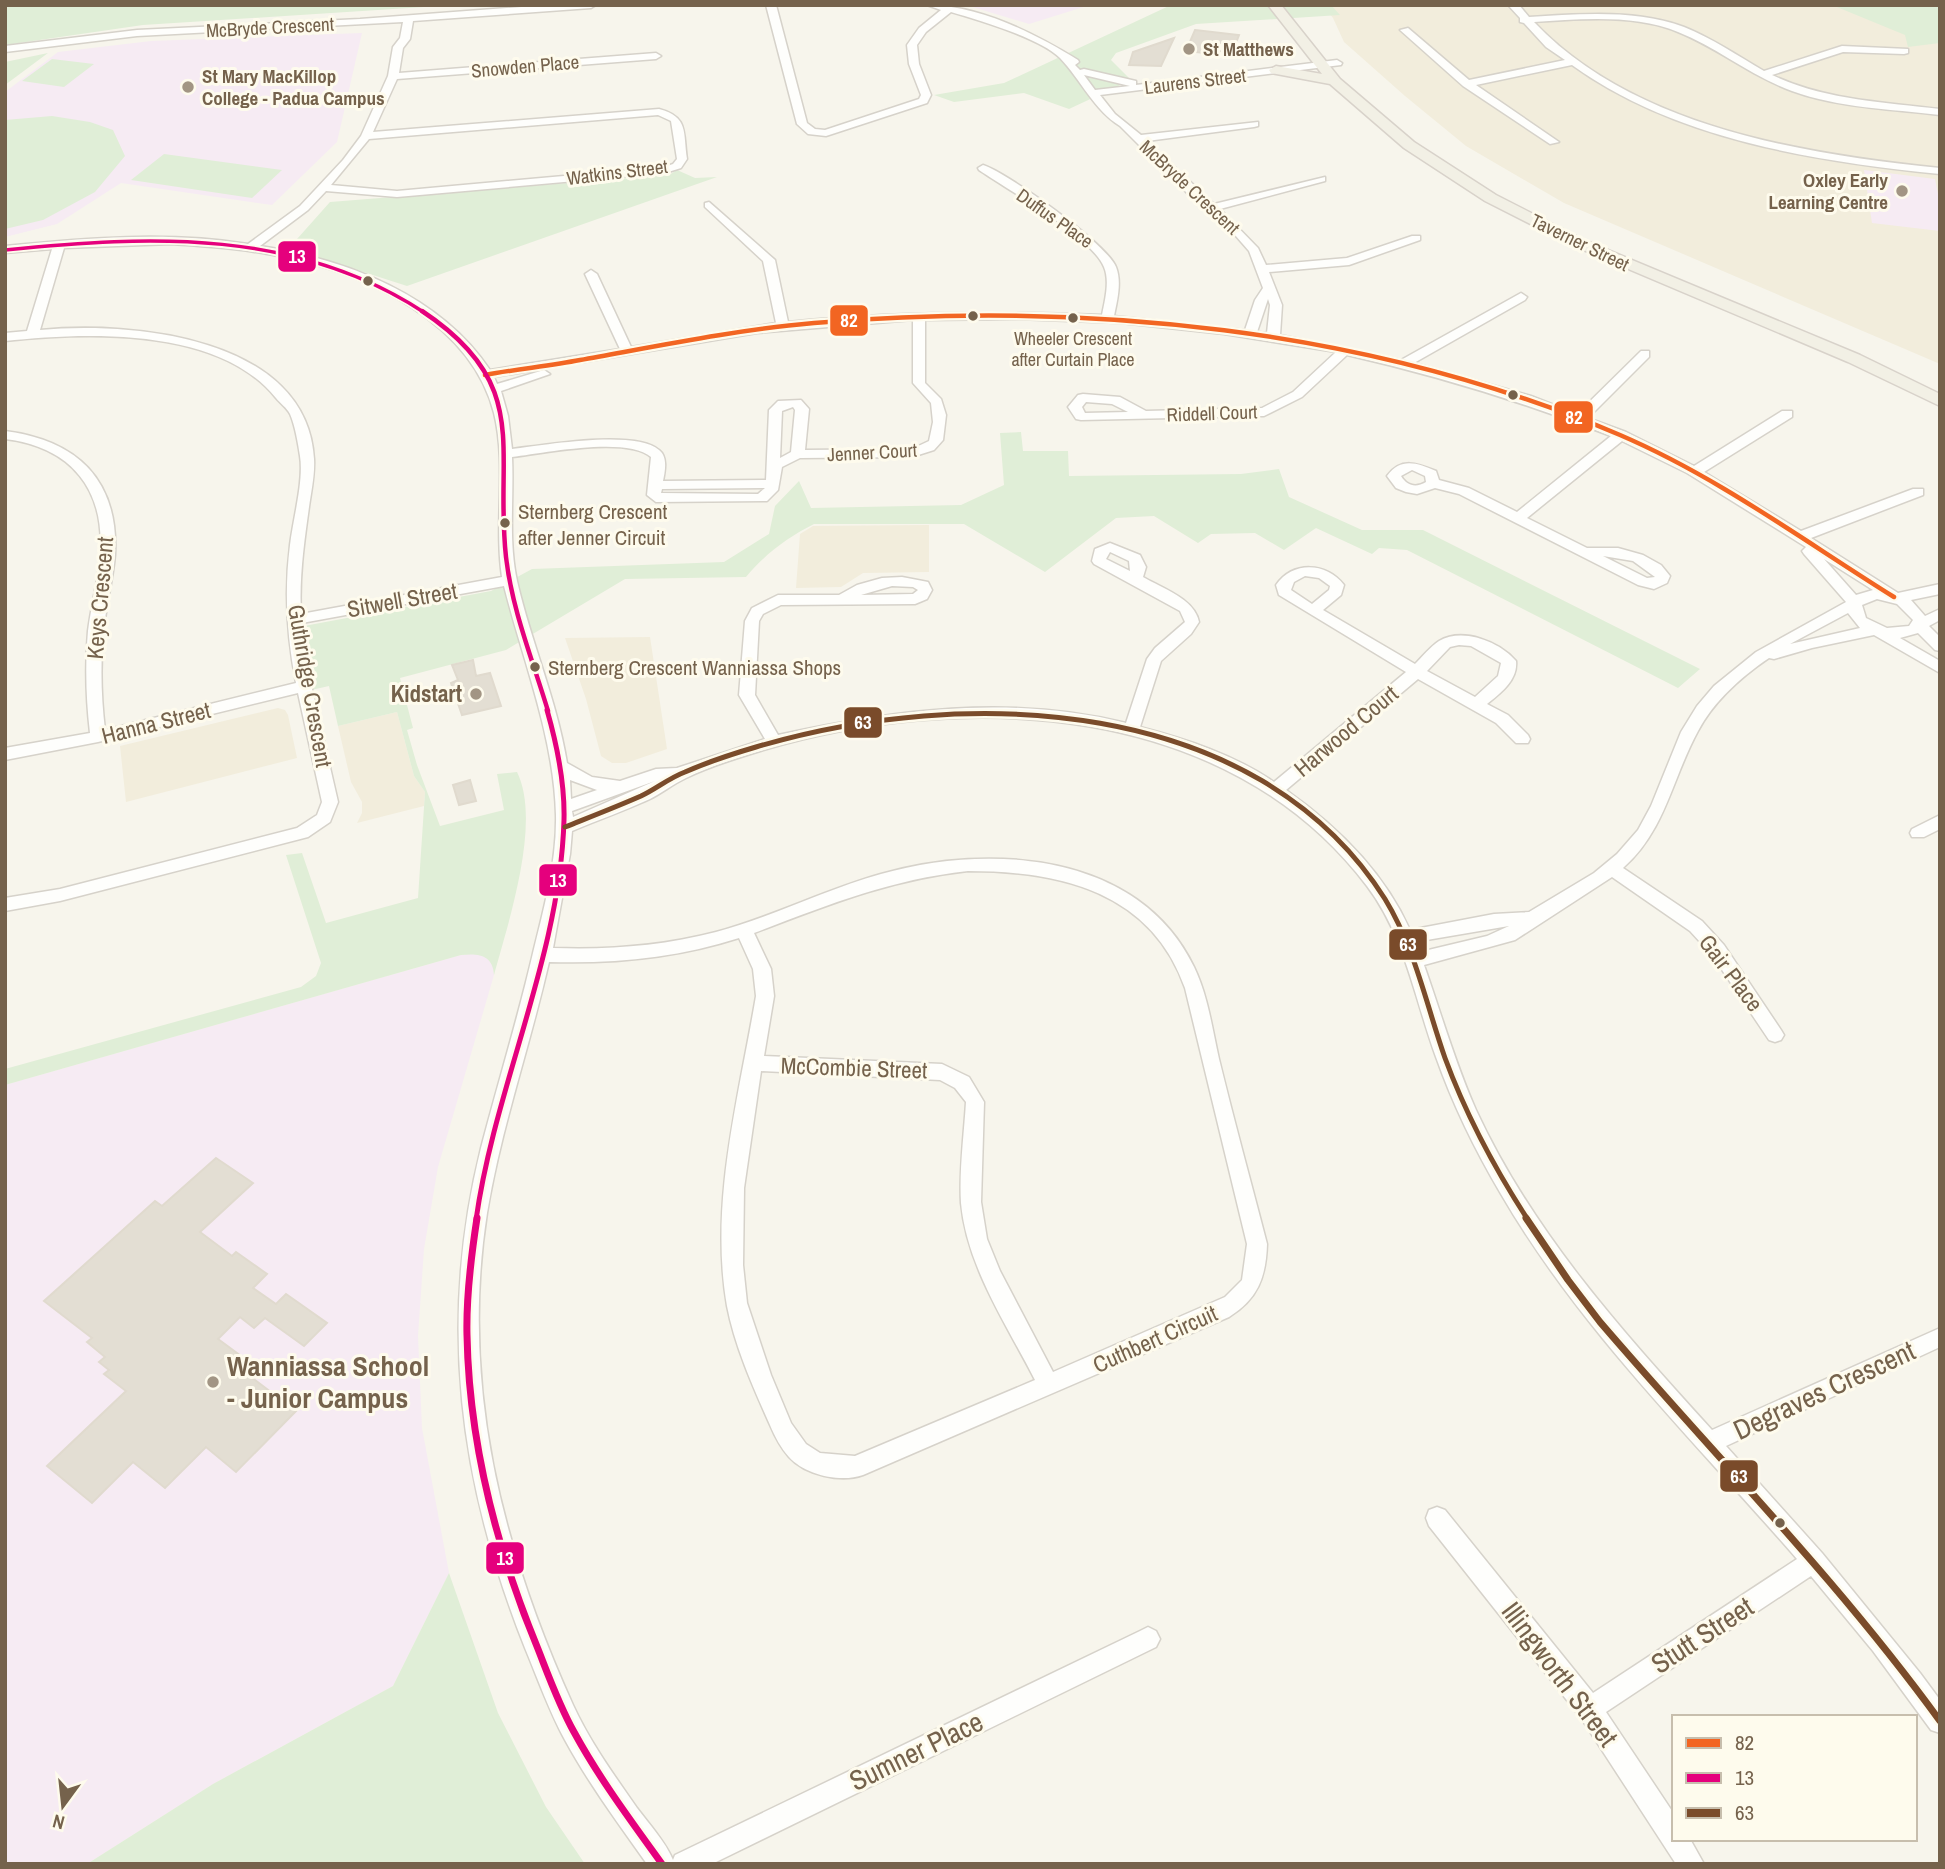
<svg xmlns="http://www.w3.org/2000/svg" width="1945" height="1869" font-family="'Archivo Narrow',sans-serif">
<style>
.residential{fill:#f2eddc}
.education{fill:#f6ebf3}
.green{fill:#e0eed7}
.building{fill:#e3ded3;stroke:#e0dace;stroke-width:2}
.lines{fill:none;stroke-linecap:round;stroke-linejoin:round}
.minor-casing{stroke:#d6d2ca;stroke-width:3}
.major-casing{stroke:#d8d2ca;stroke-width:3}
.minor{fill:#fefefc;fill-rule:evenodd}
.major{fill:#f2f0e5;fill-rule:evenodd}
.bus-1-casing{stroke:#fefbed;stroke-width:9}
.bus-2-far3-casing{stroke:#fefbed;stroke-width:7}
.bus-2-far2-casing{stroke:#fefbed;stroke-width:9}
.bus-2-far1-casing{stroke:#fefbed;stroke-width:10}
.bus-2-casing{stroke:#fefbed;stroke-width:12}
.bus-3-far1-casing{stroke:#fefbed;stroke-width:10}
.bus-3-casing{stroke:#fefbed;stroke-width:12}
.bus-1{stroke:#f26522;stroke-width:4.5}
.bus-2-far3{stroke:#e5007d;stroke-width:3.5}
.bus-2-far2{stroke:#e5007d;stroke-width:4.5}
.bus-2-far1{stroke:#e5007d;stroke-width:5}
.bus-2{stroke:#e5007d;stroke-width:7}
.bus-3-far1{stroke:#7a4b2a;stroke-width:5}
.bus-3{stroke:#7a4b2a;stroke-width:7}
.poi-dot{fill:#a29584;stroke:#fefbed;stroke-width:2.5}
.bus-dot{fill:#75624c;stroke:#fefbed;stroke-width:2.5}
.labels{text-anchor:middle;stroke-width:6;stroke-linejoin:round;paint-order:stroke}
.far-bus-label{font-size:18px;fill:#75624c;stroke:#fefbed}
.far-street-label{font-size:19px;fill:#75624c;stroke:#fefbed}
.far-poi-label{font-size:19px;font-weight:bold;fill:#75624c;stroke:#fefbed;text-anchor:start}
.bus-label{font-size:21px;fill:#75624c;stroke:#fefbed;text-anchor:start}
.street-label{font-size:23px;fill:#75624c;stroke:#fefbed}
.poi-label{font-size:23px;font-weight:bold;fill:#75624c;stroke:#fefbed;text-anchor:end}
.near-poi-label{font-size:28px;font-weight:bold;fill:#75624c;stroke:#fefbed;text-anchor:start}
.near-street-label{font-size:28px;fill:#75624c;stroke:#fefbed}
.line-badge{stroke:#fefbed;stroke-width:2.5}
.badge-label{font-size:19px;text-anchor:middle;font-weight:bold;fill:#fff}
</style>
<rect width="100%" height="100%" fill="#f7f5ec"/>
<path class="residential" d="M1323,5H1940V364L1564,203L1466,146L1405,96L1344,42L1333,18Z
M929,525V572L863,573L841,587L796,588L800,534L813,526Z
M650,637L667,749L626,763H612L601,756L586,699L565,638Z
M278,708L285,710L288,715L297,758L126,802L120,746Z
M397,712L414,776L425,792L424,806L357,823L362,813V802L351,782L338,726Z"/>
<path class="education" d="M966,5H1090L1029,24Z
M362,33L337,142L272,205L121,183L57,224L5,237V92L58,52L151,41Z
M1864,170L1935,179L1940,204V231L1872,223Z
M475,953L487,957L493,965L494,975L438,1167L424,1249L418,1336L422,1428L449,1573L393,1686L213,1784L87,1864H5V1085L461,955Z"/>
<path class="green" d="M5,5H455L143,25L5,45Z
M1171,5H1331L1340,15L1196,24L1116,53L1111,60L1131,80L1069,109L1024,93L954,102L934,95L1004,83Z
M1832,5H1940V43L1908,47L1905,35Z
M48,53L5,85V62Z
M52,59L94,64L64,87L22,81Z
M52,116L90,122L113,130L125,156L95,192L43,220L5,229V120Z
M164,154L282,170L252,198L131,180Z
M677,170L695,178L717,177L407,286L289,248L330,202L669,175Z
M1021,432L1023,451H1068L1069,476L1241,474L1279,469L1289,497L1362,530H1423L1700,669L1678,688L1407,550L1379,548L1372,554L1316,528L1284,550L1255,533L1211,534L1198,543L1154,516L1116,518L1045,572L964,524H814C788,537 764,555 746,577L625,579L506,650L400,678L413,728L407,730L417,765L440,826L504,810L497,774L517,772C542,822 508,923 494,975C493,955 479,953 461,955L5,1085V1069L301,987L316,976L321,963L286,855L302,853L326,923L418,898L425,792L414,776L397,712L338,726L329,686L311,690L304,626L491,591L532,569L724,562L769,534L775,506L799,481L811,508L961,505L1004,485L1000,433Z
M449,1573L498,1713L546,1807L585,1864H87L213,1784L393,1686Z"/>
<path class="building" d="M1195,30L1239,35L1231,56L1186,51Z
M1174,38L1161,66L1129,65L1133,52Z
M473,660L476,676L490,673L501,706L462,715L451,683L458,680L452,665Z
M470,780L476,801L459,805L453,785Z
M216,1158L253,1183L200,1232L232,1256L236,1252L267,1274L253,1288L276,1304L286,1294L327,1323L304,1346L265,1318L254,1328L240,1317L218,1339L245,1359L238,1367L296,1411L236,1472L206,1447L165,1488L133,1462L92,1503L47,1466L126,1391L104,1374L109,1370L99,1362L105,1357L87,1342L92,1338L44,1301L155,1201L162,1206Z"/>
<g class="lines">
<defs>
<path id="minor" d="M548,5H596L591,8L413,21L410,39L403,48L399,73L656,53L661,56L656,59L397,79L373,132L659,109C689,117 683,132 687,159L681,168L665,173L397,197L326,191L308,210L260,246C346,259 440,295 490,370L620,349L585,274L591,270L597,274L631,347L776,323L763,261L705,207V203L709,202L775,260L788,322C893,311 997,311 1102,315C1105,300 1110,281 1104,267C1092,237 1008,190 979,170L978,168L983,165C1008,173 1107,244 1116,267C1122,282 1117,301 1114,316L1245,330L1255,300L1263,288L1249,251L1228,227L1187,193L1120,126C1094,110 1081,80 1060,58C1040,38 978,20 951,12L926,32L917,45L919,64L931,95L927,103L826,136L808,134L797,124L766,5H776L807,123L815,129L825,130L919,99L921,95L909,64L907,45L919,28L941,10L927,5C979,5 1034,33 1078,60L1079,62L1075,65L1080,70L1084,69L1136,81V85L1337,60L1342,63L1341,65L1100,95L1115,114L1141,135L1258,122V126L1254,127L1147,141L1214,204L1325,177V181L1220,209L1258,248L1266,265L1347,258L1412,236H1420V240L1349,265L1269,272L1282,305L1280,335L1401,360L1521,293L1527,297L1525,300L1414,363L1531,396L1577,414L1641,351H1649V357L1588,418L1626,432L1694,466L1782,411H1792V417L1704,472L1801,531L1913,489H1923V495L1811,538L1898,593L1940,584V594L1911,600L1925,616L1940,609V620L1929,626L1940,637V651L1935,650L1918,633L1900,638L1940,661V673L1874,635L1812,648L1774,659L1769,658C1741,677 1714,701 1698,731C1672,778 1666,830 1623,868L1702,921L1724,945L1781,1030L1784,1035L1781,1040L1775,1042L1769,1040L1712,955L1690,931L1612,877L1515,940L1424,965C1441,1013 1455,1063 1476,1110C1533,1233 1622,1331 1712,1430L1940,1328V1347L1726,1446L1822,1553L1920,1673L1940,1700V1733L1931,1730L1873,1651L1811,1576L1606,1712L1674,1814V1839H1690L1704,1864H1676L1581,1718L1429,1526L1426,1518L1429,1510L1437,1507L1445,1510L1593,1693L1797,1559C1694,1440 1580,1330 1501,1194C1475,1150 1453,1105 1436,1057C1415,1000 1405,936 1367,886C1227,701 963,689 757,752C734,759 708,767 686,778C673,784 662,793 650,799C624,811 598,820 572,831L570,854L553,948C608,950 662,946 716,932C772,917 824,890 881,874C989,843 1139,852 1194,967C1208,996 1212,1028 1219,1059C1234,1121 1251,1182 1267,1244C1266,1277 1258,1299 1229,1317L863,1475C841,1483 805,1475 789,1457C781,1448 775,1437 770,1425C753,1387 735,1347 727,1306C709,1203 739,1097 756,996L753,969L739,938C677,958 614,964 549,962C530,1046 501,1128 487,1213C460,1386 502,1548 573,1705C590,1742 614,1775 637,1808C649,1824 665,1841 673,1860L675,1855L1140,1631L1148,1627L1156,1631L1160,1639L1156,1647L712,1864H647C618,1823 589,1784 565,1740C549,1711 538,1679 525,1648C459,1482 438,1322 481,1148C498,1083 518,1018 533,953C544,908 557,861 556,815C554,736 523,661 504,586L302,623L312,689L338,802L330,822L308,837L60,901L5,911V898L60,889L297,828L317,815L322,802L298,693L98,742L5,760V748L90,733C86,699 85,665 88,631C91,606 98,582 100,557C106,489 71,447 5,439V431C76,440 119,479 115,555C113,580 106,604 104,629C100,662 101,696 105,730L296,683C287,637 284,592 290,545C293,519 304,481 300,456C298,443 295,425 290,414C287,408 280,403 276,398C219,327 87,332 5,341V333L27,331L52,249L5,253V246C85,238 168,231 248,244L300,206L343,160L361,136L388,76L393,47L400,38L403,22L137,36L5,52V46L137,30L360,19ZM1084,75L1130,86L1095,90ZM658,115L671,121L677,159L673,164L664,167L397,191L331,185L369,139ZM172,244C210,247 246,249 283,257C368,273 472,324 494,413C507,466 494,523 502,577L301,614C299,578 304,543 309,507C311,492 315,475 314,459C307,337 132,321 40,330L64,248ZM1268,299L1270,305L1267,333L1257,332ZM1017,319L1121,323L1224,334L1336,352L1293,392L1262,408L1146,411L1120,397L1083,394L1078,395L1068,407L1076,419L1081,420L1264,416L1302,397L1347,355C1439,376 1523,402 1611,436L1517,512L1469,488L1439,480L1436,471C1417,463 1401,457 1387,476L1396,488L1406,492L1417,494L1435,488L1459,494L1638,585L1654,589L1667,583L1670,576L1661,565L1643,555L1618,548H1587L1527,518L1622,441L1687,473L1806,547L1802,551L1804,554L1846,602L1756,652L1714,686L1697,706L1681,732L1651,806L1638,830L1617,854L1594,873L1529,912L1494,914L1410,930C1384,872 1337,826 1286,790L1418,679L1496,723L1516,743H1528L1530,739L1528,735L1508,715L1487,704C1501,693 1518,680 1516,661C1500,642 1463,627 1439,641C1431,646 1422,657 1415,664L1323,610L1341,595L1344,585C1326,562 1293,561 1276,585L1279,595L1406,672L1274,782C1235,755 1186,739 1140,727L1161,661L1191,634L1199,622C1195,599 1162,588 1143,577L1146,567L1140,555L1110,543L1095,549L1092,561L1094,564L1180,611L1185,622L1155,648L1147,659L1126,723C1011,694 892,710 778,735L755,695L759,621L763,614L781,605L915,604L927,599L932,590L928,582L902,577L882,578L857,585L839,595H778L752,608L745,621L739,695L765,739L677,768L656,769L620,781L592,777L567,763C557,701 531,642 517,581C508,540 514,498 512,457C544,453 627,436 651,457L647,495L656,502L767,501L778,490L782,467L800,458L912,457L934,450L943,440L946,415L941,399L925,383V320ZM913,320V383L931,403L933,422L929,441L912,449L805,450L809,409L801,400L778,401L769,410L766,480L663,481C665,471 668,457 659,450C636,429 543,445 512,449L508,416L501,391L550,374L544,370L497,384L494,377L757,333ZM1086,402L1112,404L1128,412L1085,413L1082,407ZM793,407L795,410L791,452L780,458L782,411ZM1412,470L1425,476L1426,482C1416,488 1407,486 1401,476ZM765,488L758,494L661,493L662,489ZM1110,552L1129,561L1130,571L1106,559ZM1603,556L1633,561L1655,577L1647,578ZM1824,559L1873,590L1856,595ZM1305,576L1319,578L1330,586L1329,590L1312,604L1291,590L1294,582ZM892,586L913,587L918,590L913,594L861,595ZM1877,599L1897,604L1913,620L1909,626L1887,628L1866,618L1862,605ZM1848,613L1860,628L1790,644ZM1459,645L1471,646L1501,663L1498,676L1475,697L1427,671L1450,647ZM570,780L597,790L571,799ZM655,781L573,817L572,811ZM968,871C1059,871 1151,891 1185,988L1247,1244L1242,1280L1225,1297L1053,1372L1000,1271L987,1239L981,1202L984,1102L969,1077L942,1064L764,1056L774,996L771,969L754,933C828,905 888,880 968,871ZM1509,926L1487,936L1420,952L1415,942ZM761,1071L940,1080L955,1088L966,1102C964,1135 959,1171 961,1203C967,1267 1007,1325 1035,1380L855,1456L820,1453L806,1444L791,1423L771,1375L747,1303L743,1265L744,1188Z
M1508,5H1519L1529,17C1578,14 1637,9 1684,27C1712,38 1738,56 1764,71L1842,46L1908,49V53L1904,54L1843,52L1772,75C1825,100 1882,102 1940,109V115C1890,109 1839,108 1792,91C1751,76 1718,48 1678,32C1636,14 1579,19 1534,22C1633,127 1803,154 1940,168V174C1814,161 1676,140 1572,65L1476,85L1559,142L1550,144L1463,86L1400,30L1408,28L1469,80L1565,60L1546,47L1524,23L1520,22V18Z
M1940,815V829L1924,837H1912L1910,833L1912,829Z"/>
<path id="major" d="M1268,5H1281L1340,79L1414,142L1496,195L1584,240L1860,355L1940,394V406L1848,362L1574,246L1485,201L1404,148L1330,84L1271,73L1269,70L1276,66L1322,74Z"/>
</defs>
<use href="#minor" class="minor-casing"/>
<use href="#major" class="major-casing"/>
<use href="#minor" class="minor"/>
<use href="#major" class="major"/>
<defs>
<path id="bus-1" d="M485,375C517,369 549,366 580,360C658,346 735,330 814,323C1085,300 1368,328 1620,435C1718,477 1804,541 1894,597"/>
<path id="bus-2-far3" d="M5,250C151,235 298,229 425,313"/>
<path id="bus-2-far2" d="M422,311C534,385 494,449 506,557C512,610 533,661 548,711"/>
<path id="bus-2-far1" d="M476,1220C495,1085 560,957 564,820C565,783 557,745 547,710"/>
<path id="bus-2" d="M477,1218C471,1257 466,1296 467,1335C469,1442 497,1550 538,1649C549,1677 559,1705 574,1732C599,1778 631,1821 662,1864"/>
<path id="bus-3-far1" d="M565,827C590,817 616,807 641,796C656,789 669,778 685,772C708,762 732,754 756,747C964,685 1256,695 1385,899C1415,948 1426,1004 1445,1058C1466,1115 1495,1169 1528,1220"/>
<path id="bus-3" d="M1526,1218L1568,1280L1600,1322C1714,1455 1837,1579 1940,1721"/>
</defs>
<use href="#bus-1" class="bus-1-casing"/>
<use href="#bus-2-far3" class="bus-2-far3-casing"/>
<use href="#bus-2-far2" class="bus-2-far2-casing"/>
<use href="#bus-2-far1" class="bus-2-far1-casing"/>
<use href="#bus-2" class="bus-2-casing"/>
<use href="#bus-3-far1" class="bus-3-far1-casing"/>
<use href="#bus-3" class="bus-3-casing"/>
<use href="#bus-1" class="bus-1"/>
<use href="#bus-2-far3" class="bus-2-far3"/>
<use href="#bus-2-far2" class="bus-2-far2"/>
<use href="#bus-2-far1" class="bus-2-far1"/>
<use href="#bus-2" class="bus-2"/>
<use href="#bus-3-far1" class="bus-3-far1"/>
<use href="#bus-3" class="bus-3"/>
</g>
<g class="poi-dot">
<circle cx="1189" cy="49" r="7"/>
<circle cx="188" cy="87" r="7"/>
<circle cx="1902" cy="191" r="7"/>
<circle cx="476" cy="694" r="7"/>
<circle cx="213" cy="1382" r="7"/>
</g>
<g class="bus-dot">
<circle cx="368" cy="281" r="6"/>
<circle cx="973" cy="316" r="6"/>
<circle cx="1073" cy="318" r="6"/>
<circle cx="1513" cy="395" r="6"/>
<circle cx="505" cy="523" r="6"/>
<circle cx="535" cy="667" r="6"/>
<circle cx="1780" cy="1523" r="6"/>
</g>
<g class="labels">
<g class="far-bus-label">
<text x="1073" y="345">Wheeler Crescent<tspan x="1073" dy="21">after Curtain Place</tspan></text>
</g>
<g class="far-street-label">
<text transform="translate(270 27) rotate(-3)" y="7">McBryde Crescent</text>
<text transform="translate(525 66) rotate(-5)" y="7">Snowden Place</text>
<text transform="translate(1195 81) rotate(-7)" y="7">Laurens Street</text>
<text transform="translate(617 172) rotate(-7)" y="7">Watkins Street</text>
<text transform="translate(1190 187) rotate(43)" y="7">McBryde Crescent</text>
<text transform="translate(1055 218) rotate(35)" y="7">Duffus Place</text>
<text transform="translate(1580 242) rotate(26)" y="7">Taverner Street</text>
<text transform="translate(1212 413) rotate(-2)" y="7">Riddell Court</text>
<text transform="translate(872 452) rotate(-3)" y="7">Jenner Court</text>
</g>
<g class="far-poi-label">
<text x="1203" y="56">St Matthews</text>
<text x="202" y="83">St Mary MacKillop<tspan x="202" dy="22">College - Padua Campus</tspan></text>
<text x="1888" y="187" text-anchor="end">Oxley Early<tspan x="1888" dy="22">Learning Centre</tspan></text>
</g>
<g class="bus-label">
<text x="518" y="519">Sternberg Crescent<tspan x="518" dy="26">after Jenner Circuit</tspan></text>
<text x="548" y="675">Sternberg Crescent Wanniassa Shops</text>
</g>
<g class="street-label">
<text transform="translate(100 598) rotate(-85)" y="8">Keys Crescent</text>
<text transform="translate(402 600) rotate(-10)" y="8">Sitwell Street</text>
<text transform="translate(310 686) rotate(80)" y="8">Guthridge Crescent</text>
<text transform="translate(156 723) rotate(-14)" y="8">Hanna Street</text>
<text transform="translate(1346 731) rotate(-40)" y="8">Harwood Court</text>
<text transform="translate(1731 973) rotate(53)" y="8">Gair Place</text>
<text transform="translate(854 1068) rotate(2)" y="8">McCombie Street</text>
<text transform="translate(1155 1339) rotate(-24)" y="8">Cuthbert Circuit</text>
</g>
<g class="poi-label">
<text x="462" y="702">Kidstart</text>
</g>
<g class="near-poi-label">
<text x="227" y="1376">Wanniassa School<tspan x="227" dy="32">- Junior Campus</tspan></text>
</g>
<g class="near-street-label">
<text transform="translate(1824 1390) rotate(-25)" y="10">Degraves Crescent</text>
<text transform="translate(1702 1635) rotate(-33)" y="10">Stutt Street</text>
<text transform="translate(1560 1674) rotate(53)" y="10">Illingworth Street</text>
<text transform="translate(916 1751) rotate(-26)" y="10">Sumner Place</text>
</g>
</g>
<g class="line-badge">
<rect x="277" y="240" width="40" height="33" rx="7" fill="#e5007d"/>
<rect x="829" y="304" width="40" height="33" rx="7" fill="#f26522"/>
<rect x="1553" y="400" width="41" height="34" rx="7" fill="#f26522"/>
<rect x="843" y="706" width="40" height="33" rx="7" fill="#7a4b2a"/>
<rect x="538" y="863" width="40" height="34" rx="7" fill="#e5007d"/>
<rect x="1388" y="928" width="40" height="33" rx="7" fill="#7a4b2a"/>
<rect x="1719" y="1459" width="40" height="34" rx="7" fill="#7a4b2a"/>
<rect x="485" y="1541" width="40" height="34" rx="7" fill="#e5007d"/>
</g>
<g class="badge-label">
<text x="297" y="263">13</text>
<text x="849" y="327">82</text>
<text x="1574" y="424">82</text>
<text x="863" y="729">63</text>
<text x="558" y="887">13</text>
<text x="1408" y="951">63</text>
<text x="1739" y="1483">63</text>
<text x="505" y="1565">13</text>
</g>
<rect width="1945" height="1869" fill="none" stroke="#75624c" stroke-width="14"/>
<rect x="1672" y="1715" width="245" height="126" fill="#fefbed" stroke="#c7bead" stroke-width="2"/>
<rect x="1686" y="1738" width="35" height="10" fill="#f26522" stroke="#c7bead" stroke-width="2"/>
<text x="1735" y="1750" font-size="21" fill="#75624c">82</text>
<rect x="1686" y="1773" width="35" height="10" fill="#e5007d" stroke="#c7bead" stroke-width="2"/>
<text x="1735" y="1785" font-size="21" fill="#75624c">13</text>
<rect x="1686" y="1808" width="35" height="10" fill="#7a4b2a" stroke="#c7bead" stroke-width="2"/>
<text x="1735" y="1820" font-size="21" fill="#75624c">63</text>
<g transform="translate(63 1806) rotate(195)" stroke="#fefbed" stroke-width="5" paint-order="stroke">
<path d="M0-5L12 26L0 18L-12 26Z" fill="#75624c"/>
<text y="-10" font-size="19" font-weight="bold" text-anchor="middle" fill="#75624c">N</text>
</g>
</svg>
